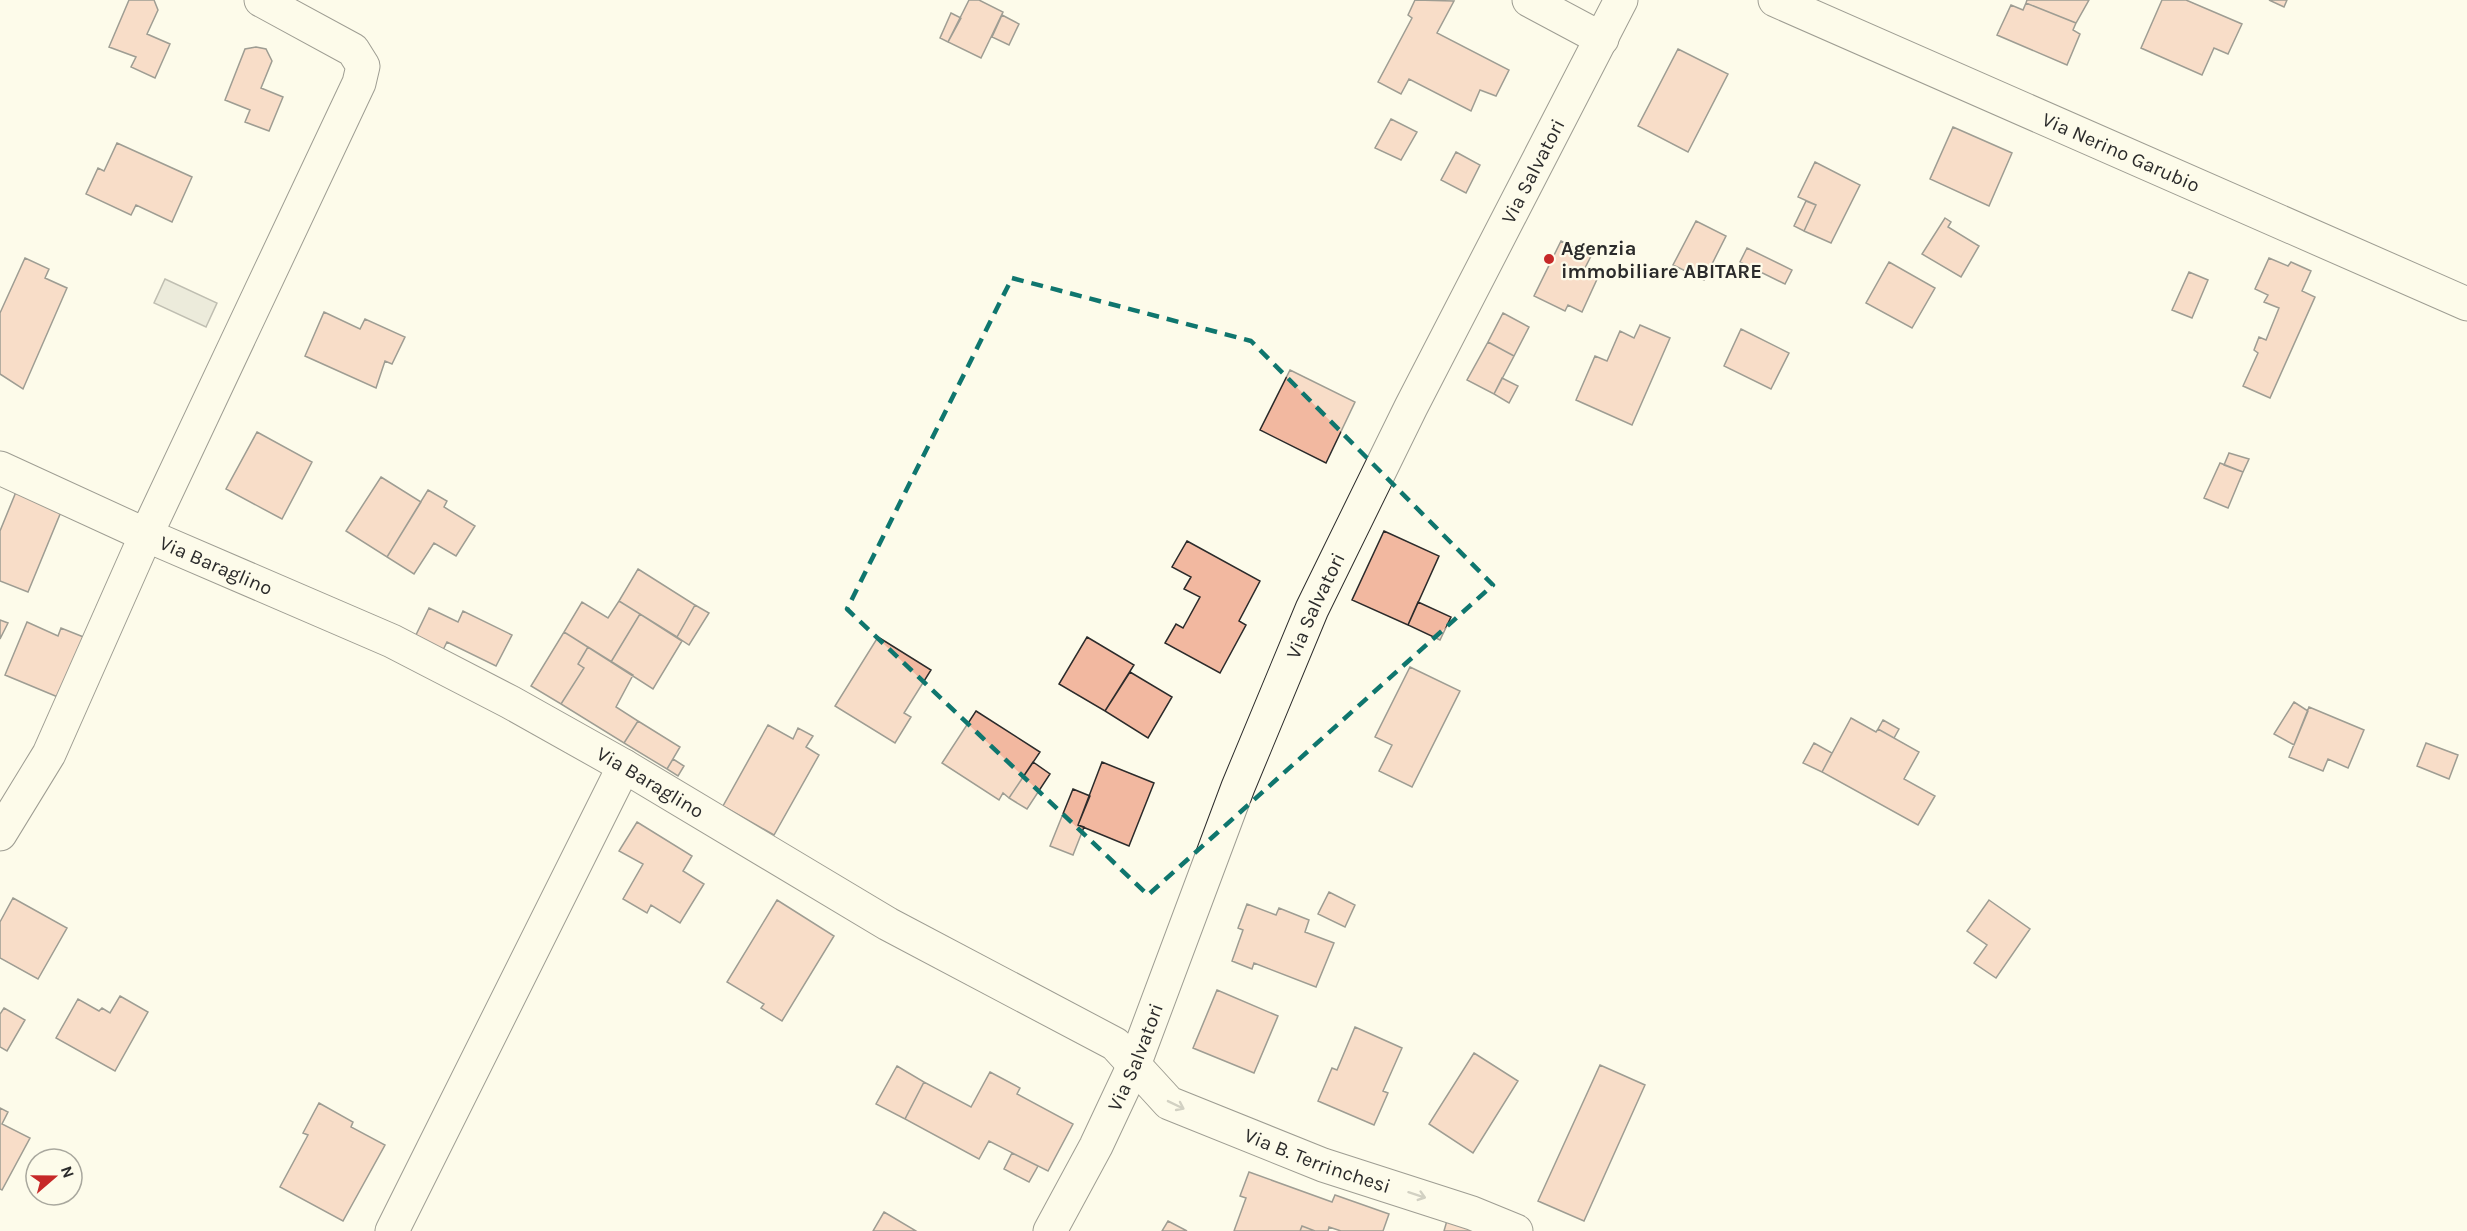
<svg xmlns="http://www.w3.org/2000/svg" width="2467" height="1231" font-family="Karla,sans-serif">
<style>
.water{fill:#d8d7c9;stroke:#74746e;stroke-width:1.5}
.building{fill:#f2b8a0;stroke:#2b2b2b;stroke-width:1.5}
.lines{fill:none;stroke-linecap:round;stroke-linejoin:round}
.minor-casing{stroke:#2b2b2b;stroke-width:35}
.minor{stroke:#fdfbea;stroke-width:33}
.oneway{stroke:#9e9d94}
.marked{fill:none;stroke:#0f766e;stroke-width:4.5;stroke-dasharray:12 8;stroke-linejoin:round}
.poi-dot{fill:#c62828;stroke:#fdfbea;stroke-width:2}
.labels{text-anchor:middle;stroke-width:4.5;stroke-linejoin:round;paint-order:stroke}
.street-label{font-size:20px;fill:#2b2b2b;stroke:#fdfbea}
.poi-label{font-size:20px;font-weight:bold;fill:#2b2b2b;stroke:#fdfbea;text-anchor:start}
</style>
<rect width="100%" height="100%" fill="#fdfbea"/>
<path class="water" d="M165,279L217,303L206,327L154,303Z"/>
<path class="building" d="M129,0H154L158,10L147,34L170,44L155,78L131,67L136,57L109,47Z
M969,0H979L1003,12L981,58L948,42Z
M1415,0L1454,1L1437,33L1509,70L1496,96L1480,90L1471,111L1409,79L1401,94L1378,82L1412,18L1408,15Z
M2027,0H2089L2076,23L2026,3Z
M2162,0H2186L2242,24L2228,54L2214,48L2202,75L2141,48Z
M2269,0H2287L2284,7Z
M2026,3L2076,23L2073,30L2080,34L2067,65L1997,35L2011,5L2023,10Z
M951,13L961,18L948,42L940,38Z
M1002,15L1019,24L1009,45L992,37Z
M256,47L266,49L272,61L261,88L283,97L269,131L245,122L250,110L225,100L245,49Z
M1678,49L1728,74L1688,152L1638,126Z
M1391,119L1417,132L1401,160L1375,148Z
M1953,127L2012,153L1989,206L1930,179Z
M117,143L192,177L172,222L136,205L131,215L86,194L98,168L104,171Z
M1456,152L1480,165L1466,193L1441,180Z
M1815,162L1860,185L1831,243L1804,231L1816,205L1798,197Z
M1806,201L1816,205L1804,231L1794,226Z
M1945,218L1951,222L1948,227L1979,246L1961,277L1922,254Z
M1696,221L1726,236L1704,280L1673,265Z
M1561,241L1591,256L1584,270L1598,277L1582,312L1568,305L1565,311L1534,296Z
M1747,248L1792,270L1785,284L1740,262Z
M25,258L49,269L45,278L67,288L23,389L0,374V313Z
M2269,258L2288,266L2291,262L2311,271L2302,291L2315,297L2270,398L2243,386L2258,353L2254,350L2259,337L2266,340L2279,308L2264,302L2268,295L2255,289Z
M1889,262L1935,288L1912,328L1866,303Z
M2189,272L2208,280L2192,318L2172,310Z
M324,312L360,329L365,319L405,337L392,364L385,361L376,388L305,356Z
M1503,313L1529,327L1514,356L1488,342Z
M1640,325L1670,338L1632,425L1576,400L1595,356L1607,361L1620,331L1634,338Z
M1741,329L1789,353L1771,389L1724,366Z
M1488,342L1514,356L1494,394L1467,380Z
M1290,370L1355,402L1326,463L1260,430Z
M1502,378L1518,386L1509,403L1494,394Z
M257,432L312,462L282,519L226,489Z
M2229,453L2249,459L2243,472L2224,465Z
M2220,463L2243,472L2228,508L2204,498Z
M381,477L421,502L387,557L346,531Z
M18,487L63,507L28,592L0,581V531Z
M428,490L447,501L444,507L475,526L456,556L434,543L414,574L387,557Z
M1384,531L1439,556L1408,625L1352,600Z
M1187,541L1260,581L1239,621L1246,625L1220,673L1165,643L1176,624L1183,628L1200,597L1184,589L1191,577L1172,567Z
M638,569L695,605L677,637L619,601Z
M619,601L640,614L611,662L564,632L582,602L608,618Z
M1418,602L1451,617L1440,640L1408,625Z
M695,605L709,613L689,645L677,637Z
M429,608L458,622L463,611L512,635L496,666L447,642L442,652L415,637Z
M640,614L682,641L653,689L611,662Z
M0,620L8,623L0,639Z
M27,622L58,636L61,628L91,640L65,700L5,675Z
M564,632L588,647L578,664L584,668L561,704L531,686Z
M878,637L931,670L904,713L911,717L895,743L835,706Z
M1087,637L1134,665L1105,711L1059,684Z
M588,647L633,675L616,707L638,721L624,743L561,704L584,668L578,664Z
M1410,667L1460,691L1412,787L1379,771L1392,745L1375,737Z
M1130,672L1172,697L1148,738L1105,711Z
M2294,702L2308,711L2294,745L2274,734Z
M2309,707L2364,730L2348,768L2328,759L2323,771L2289,757Z
M976,711L1040,752L1009,798L1003,793L999,800L942,763Z
M1851,718L1876,732L1878,729L1919,752L1904,779L1935,796L1918,825L1822,772Z
M1883,720L1899,729L1894,738L1878,729Z
M638,721L680,747L667,769L624,743Z
M768,725L793,739L798,728L813,736L806,747L819,755L774,835L723,806Z
M1814,743L1832,753L1822,772L1803,763Z
M2426,743L2458,755L2449,779L2417,766Z
M673,759L684,766L678,776L667,769Z
M1033,762L1050,774L1027,809L1009,798Z
M1102,762L1154,783L1129,846L1078,825Z
M1073,789L1090,796L1078,825L1084,827L1073,855L1050,846Z
M637,822L692,856L683,871L704,884L680,923L651,905L647,913L623,899L643,864L619,851Z
M1329,892L1355,905L1345,927L1318,914Z
M13,898L67,928L38,979L0,958V922Z
M777,900L834,936L782,1021L761,1008L764,1004L727,982Z
M1989,900L2030,929L1996,978L1974,963L1987,945L1967,931Z
M1247,904L1276,915L1279,908L1309,920L1305,932L1334,943L1316,987L1254,963L1252,969L1232,961L1243,930L1238,928Z
M1217,990L1278,1016L1254,1073L1193,1048Z
M120,996L148,1012L115,1071L56,1038L78,999L99,1011L102,1008L110,1013Z
M4,1008L25,1020L7,1051L0,1047V1014Z
M1355,1027L1402,1048L1383,1091L1388,1093L1374,1125L1318,1101L1332,1068L1337,1070Z
M1474,1053L1518,1081L1473,1153L1429,1124Z
M1600,1065L1645,1085L1584,1221L1538,1201Z
M897,1066L924,1082L905,1119L876,1104Z
M990,1072L1020,1088L1017,1094L1073,1124L1048,1171L989,1141L979,1159L905,1119L924,1082L971,1107Z
M319,1103L353,1122L351,1127L385,1145L343,1221L280,1187L308,1135L303,1133Z
M0,1108L8,1112L2,1124L30,1138L2,1190L0,1189Z
M1012,1153L1038,1166L1029,1182L1004,1169Z
M1249,1172L1332,1202L1335,1195L1389,1214L1383,1231H1341L1329,1227L1328,1231H1315L1302,1226L1300,1231H1234L1246,1198L1240,1196Z
M884,1212L916,1231H873Z
M1448,1217L1483,1231H1444Z
M1168,1221L1187,1231H1162Z
M1302,1226L1315,1231H1300Z"/>
<g class="lines">
<defs>
<g id="minor">
<path d="M1529,0L1602,39"/>
<path id="s1" d="M1775,0L2467,304"/>
<path id="s2" d="M0,468L146,535L392,641L510,702L624,766L888,924L1115,1044L1169,1103L1323,1165L1472,1213L1516,1231"/>
<path d="M0,834L49,754L146,535L359,83L363,66L353,50L261,0"/>
<path d="M392,1231L624,766"/>
<path id="s3" d="M1050,1231L1096,1146L1134,1065L1238,787L1312,609L1411,407L1621,0"/>
</g>
</defs>
<use href="#minor" class="minor-casing"/>
<use href="#minor" class="minor"/>
</g>
<defs><path id="oneway-shaft" d="M-6 0H5M1.5-3L5.5 0L1.5 3" fill="none" stroke-width="1.6" stroke-linecap="round" stroke-linejoin="round" transform="scale(1.5)"/></defs>
<g class="oneway">
<use href="#oneway-shaft" transform="translate(1176 1105) rotate(26)"/>
<use href="#oneway-shaft" transform="translate(1417 1195) rotate(18)"/>
</g>
<path d="M0 0H2467V1231H0ZM1012,278L1251,341L1493,585L1148,895L847,609Z" fill="#fdfbea" fill-opacity=".55" fill-rule="evenodd"/>
<path class="marked" d="M1012,278L1251,341L1493,585L1148,895L847,609Z"/>
<circle class="poi-dot" cx="1549" cy="259" r="6"/>
<g class="labels">
<g class="street-label">
<text dy="7" stroke="none"><textPath href="#s1" startOffset="378">Via Nerino Garubio</textPath></text>
<text dy="7" stroke="none"><textPath href="#s3" startOffset="1166">Via Salvatori</textPath></text>
<text dy="7" stroke="none"><textPath href="#s2" startOffset="237">Via Baraglino</textPath></text>
<text dy="7" stroke="none"><textPath href="#s3" startOffset="680">Via Salvatori</textPath></text>
<text dy="7" stroke="none"><textPath href="#s2" startOffset="723">Via Baraglino</textPath></text>
<text dy="7" stroke="none"><textPath href="#s3" startOffset="194">Via Salvatori</textPath></text>
<text dy="7" stroke="none"><textPath href="#s2" startOffset="1496">Via B. Terrinchesi</textPath></text>
</g>
<g class="poi-label">
<text x="1561" y="255">Agenzia<tspan x="1561" dy="23">immobiliare ABITARE</tspan></text>
</g>
</g>
<g transform="translate(54 1177) rotate(70)"><circle r="28" fill="#fdfbea" stroke="#a9a89e" stroke-width="1.5"/>
<path d="M0-4.5L10 22L0 15L-10 22Z" fill="#c62828"/>
<text y="-9" font-size="16" font-weight="bold" text-anchor="middle" fill="#2b2b2b">N</text>
</g>
</svg>
